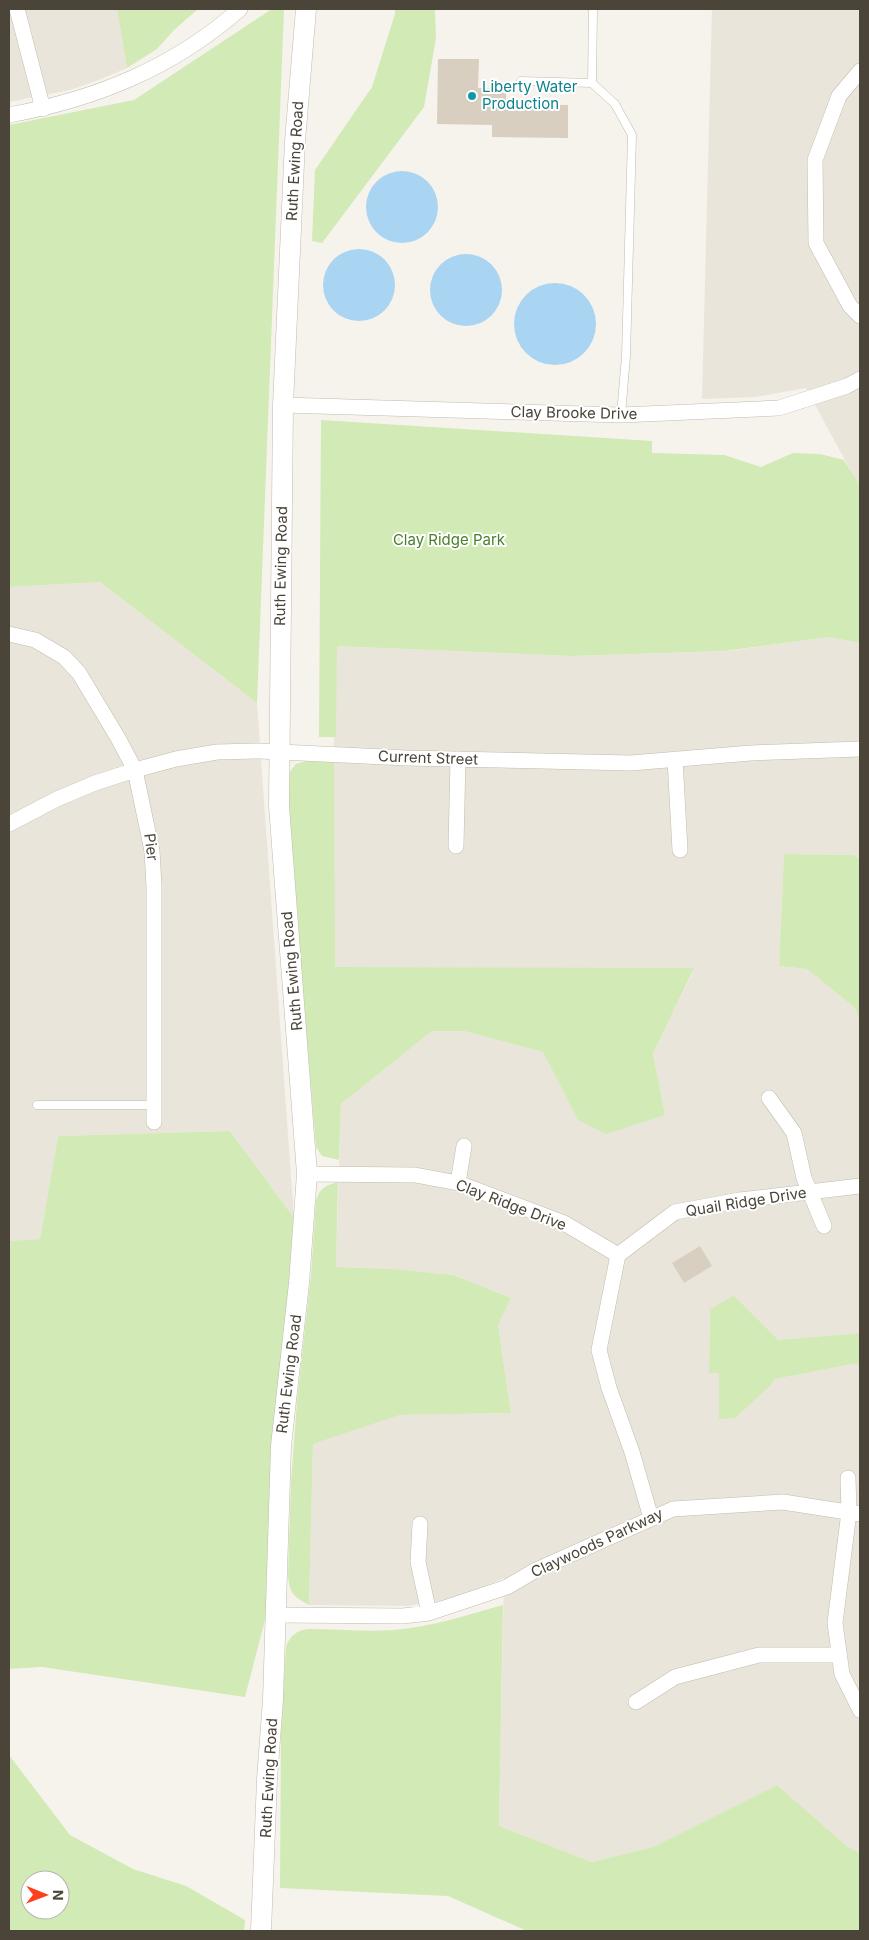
<svg xmlns="http://www.w3.org/2000/svg" width="869" height="1940" font-family="Inter,sans-serif">
<style>
.residential{fill:#eae5da}
.green{fill:#d2eab5;fill-rule:evenodd}
.water{fill:#a9d4f2}
.building{fill:#d8cfc1}
.lines{fill:none;stroke-linecap:round;stroke-linejoin:round}
.service-casing{stroke:#c2bbae;stroke-width:9}
.minor-casing{stroke:#c2bbae;stroke-width:16}
.tertiary-casing{stroke:#c2bbae;stroke-width:21}
.service{stroke:#fff;stroke-width:8}
.minor{stroke:#fff;stroke-width:15}
.tertiary{stroke:#fff;stroke-width:20}
.culture-dot{fill:#0f9aa8;stroke:#fff;stroke-width:2}
.labels{text-anchor:middle;stroke-width:4;stroke-linejoin:round;paint-order:stroke}
.culture-label{font-size:15px;fill:#0d838f;stroke:#fff;text-anchor:start}
.street-label{font-size:15px;fill:#4b4439;stroke:#fff}
.park-label{font-size:15px;fill:#4a7f2a;stroke:#fff}
</style>
<rect width="100%" height="100%" fill="#f6f3ec"/>
<path class="residential" d="M9,9H117L127,68L101,79L70,90L9,102Z
M712,9H860V488L806,388L755,397L702,399Z
M100,582L257,703L294,1218L230,1131L58,1136L40,1239L9,1241V587Z
M829,637L860,643V859L854,855L784,854L779,966L807,969L855,1008L860,1023V1333L778,1340L710,1309L709,1372L719,1373V1418L771,1385L775,1379L853,1364L860,1365V1853L848,1847L777,1785L653,1847L592,1862L499,1826L504,1578L456,1598L408,1606L309,1605L313,1444L400,1415L511,1413L498,1325L511,1298L453,1275L394,1269L336,1267L341,1104L432,1031H464L543,1052L578,1120L665,1115L653,1054L694,969L334,967V745L337,646L571,656L728,651Z"/>
<path class="green" d="M117,9H198L174,30L157,49L127,68Z
M272,9H284L257,703L100,582L9,587V125L134,100Z
M395,9H435L436,38L424,107L322,243L312,241L315,170L372,87L395,14Z
M321,420L652,441V453L724,455L761,467L793,453L820,454L844,460L860,486V643L829,637L724,651L571,656L337,646L336,737H319Z
M306,761L334,762L335,967L694,968L653,1054L665,1115L606,1134L578,1120L543,1052L464,1031H432L341,1104L339,1160L322,1156L316,1147L286,787L289,773L296,764Z
M784,854L854,855L860,859V1023L855,1008L807,969L779,966Z
M230,1131L294,1218L265,1620L245,1697L42,1667L9,1669V1241L40,1239L58,1136Z
M338,1182L336,1267L394,1269L453,1275L511,1298L498,1325L511,1413L400,1415L313,1444L309,1605C293,1596 290,1594 288,1576L291,1483L297,1401L311,1275L316,1200C320,1188 326,1185 338,1182Z
M734,1296L778,1340L860,1333V1365L853,1364L775,1379L771,1385L735,1418L719,1419V1373H709L710,1309Z
M503,1605L499,1826L592,1862L653,1847L777,1785L848,1847L860,1853V1931H527L448,1896L280,1888L281,1729L286,1646C291,1635 296,1631 308,1629C336,1629 366,1632 393,1630C431,1627 467,1615 503,1605Z
M9,1755L70,1835L133,1869L186,1886L245,1920L244,1931H9ZM30,1880H60V1910H30Z"/>
<path class="water" d="M366 207a36 36 0 1 1 72 0a36 36 0 1 1-72 0Z
M323 285a36 36 0 1 1 72 0a36 36 0 1 1-72 0Z
M430 290a36 36 0 1 1 72 0a36 36 0 1 1-72 0Z
M514 324a41 41 0 1 1 82 0a41 41 0 1 1-82 0Z"/>
<path class="building" d="M438,59H479L478,88L506,89V104L568,105V138L492,137V125L437,124Z
M700,1246L712,1266L684,1283L672,1263Z"/>
<g class="lines">
<defs>
<path id="service" d="M521,81L592,83L615,104L632,135L626,356L621,415
M592,83L593,9
M37,1105H154"/>
<path id="minor" d="M17,9L43,109
M860,71L839,96L815,160L816,243L850,306L860,316
M9,115C96,99 173,68 240,9
M283,405L621,415L779,408L847,386L860,379
M9,634L35,640L64,657L79,673L118,738L135,770L152,851L154,886V1122
M675,759L680,850
M9,824L57,799L95,783L135,770L176,759L217,752L259,751L406,758L631,763L751,753L860,749
M456,846L458,759
M769,1098L794,1133L804,1178L824,1226
M307,1174L415,1175L458,1183L564,1223L618,1255
M458,1183L464,1146
M848,1478L849,1512L835,1623L842,1674L860,1710
M651,1518L632,1452L609,1388L599,1350L618,1255L675,1212L740,1200L860,1186
M420,1524L418,1562L429,1613
M276,1615L403,1616L429,1613L507,1587L536,1570L673,1509L783,1502L860,1514
M636,1702L675,1677L759,1655H839"/>
<path id="tertiary" d="M261,1931L267,1779L273,1700L281,1446L299,1283L307,1174L279,806L283,405L295,141L306,9"/>
</defs>
<use href="#service" class="service-casing"/>
<use href="#minor" class="minor-casing"/>
<use href="#tertiary" class="tertiary-casing"/>
<use href="#service" class="service"/>
<use href="#minor" class="minor"/>
<use href="#tertiary" class="tertiary"/>
</g>
<circle class="culture-dot" cx="472" cy="96" r="5"/>
<g class="labels">
<g class="culture-label">
<text x="482" y="92">Liberty Water<tspan x="482" dy="17">Production</tspan></text>
</g>
<g class="street-label">
<text transform="translate(295 161) rotate(-87)" y="5">Ruth Ewing Road</text>
<text transform="translate(574 413) rotate(1)" y="5">Clay Brooke Drive</text>
<text transform="translate(281 566) rotate(-89)" y="5">Ruth Ewing Road</text>
<text transform="translate(428 758) rotate(2)" y="5">Current Street</text>
<text transform="translate(151 847) rotate(83)" y="5">Pier</text>
<text transform="translate(292 971) rotate(-95)" y="5">Ruth Ewing Road</text>
<text transform="translate(746 1202) rotate(-9)" y="5">Quail Ridge Drive</text>
<text transform="translate(511 1205) rotate(21)" y="5">Clay Ridge Drive</text>
<text transform="translate(289 1374) rotate(-83)" y="5">Ruth Ewing Road</text>
<text transform="translate(597 1543) rotate(-25)" y="5">Claywoods Parkway</text>
<text transform="translate(269 1778) rotate(-87)" y="5">Ruth Ewing Road</text>
</g>
<g class="park-label">
<text x="449" y="545">Clay Ridge Park</text>
</g>
</g>
<rect width="869" height="1940" fill="none" stroke="#4b4439" stroke-width="20"/>
<g transform="translate(45 1895) rotate(91)"><circle r="24" fill="#ffffff" stroke="#b7b4b0"/>
<path d="M0-4L9 19L0 12L-9 19Z" fill="#fc3f1d"/>
<text y="-8" font-size="14" font-weight="bold" text-anchor="middle" fill="#4b4439">N</text>
</g>
</svg>
